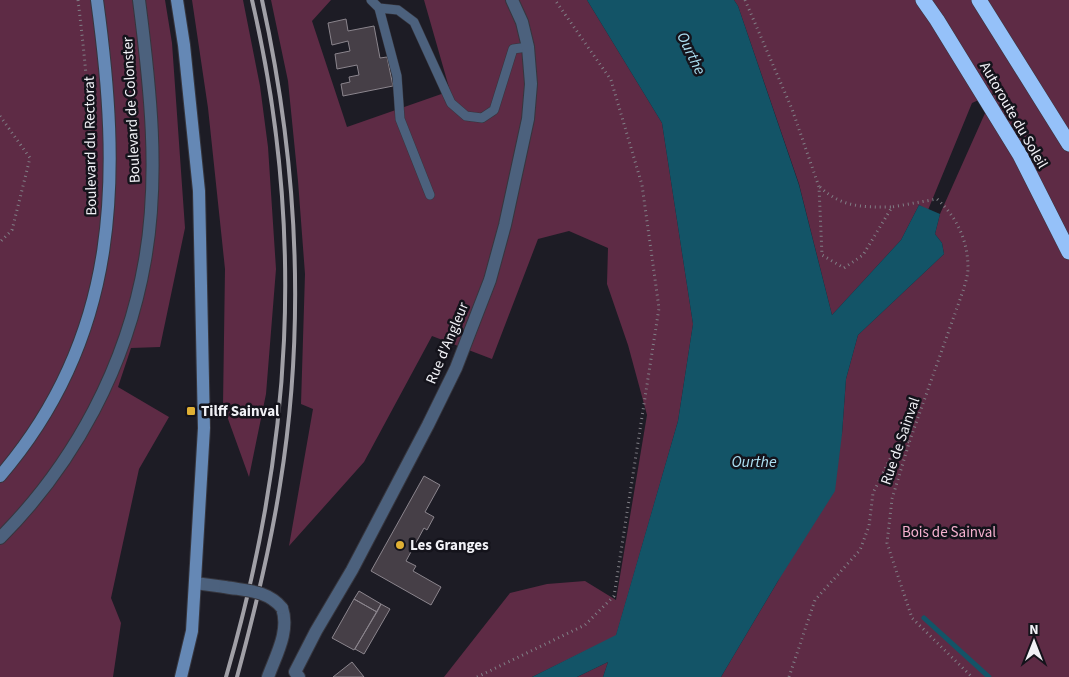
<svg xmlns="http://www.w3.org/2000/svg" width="1069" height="677" font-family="'Source Sans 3',sans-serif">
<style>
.green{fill:#5e2b45}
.water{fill:#135467}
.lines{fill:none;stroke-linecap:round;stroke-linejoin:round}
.stream{stroke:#135467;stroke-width:5}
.building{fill:#463f47;stroke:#8b858d}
.service-casing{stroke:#36363e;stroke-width:10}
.minor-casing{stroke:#36363e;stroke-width:14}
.secondary-casing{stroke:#36363e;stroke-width:14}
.motorway-casing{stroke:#36363e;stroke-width:16}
.path{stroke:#807f86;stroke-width:3;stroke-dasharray:1 4;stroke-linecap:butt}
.service{stroke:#4c617d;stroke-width:9}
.minor{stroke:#4c617d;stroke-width:12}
.secondary{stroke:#6588b5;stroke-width:12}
.motorway{stroke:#95c1f9;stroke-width:15}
.rail{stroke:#a1a0a7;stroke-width:4}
.minor-bridge-casing{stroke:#36363e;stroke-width:14;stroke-linecap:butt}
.minor-bridge{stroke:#4c617d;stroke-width:12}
.poi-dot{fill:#e0b034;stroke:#14131b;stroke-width:2}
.labels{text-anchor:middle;stroke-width:5;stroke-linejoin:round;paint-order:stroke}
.street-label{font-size:15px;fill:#f1f1f6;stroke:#14131b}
.poi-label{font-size:15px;font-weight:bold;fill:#f1f1f6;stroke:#14131b;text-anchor:start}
.park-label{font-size:15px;fill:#f5b1cf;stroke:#14131b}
.water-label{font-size:16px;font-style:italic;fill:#ade0f3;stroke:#14131b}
</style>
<rect width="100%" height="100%" fill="#1d1c25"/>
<path class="green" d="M0,0H165L172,43L185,228L160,347L131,348L118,387L169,417L139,469L111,598L121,623L113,677H0Z
M192,0H243L260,86L268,147L276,269L266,394L249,477L223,405L225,269L208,108Z
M271,0H331L312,21L347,127L450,91L424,0H587L662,123L693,324L678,421L616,636L532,677H444L510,593L547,584L585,581L616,600L647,415L628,345L607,284L608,248L569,231L538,239L492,359L432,336L364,462L289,546L313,409L301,404L305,274L298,181L288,81Z
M734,0H1069V677H721L778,581L842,434L846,379L858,335L944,254L942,243L935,234L940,214L994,93L972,103L928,210L919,205L901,240L832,315L799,184L738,6Z
M608,662L603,677H577Z"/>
<path class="water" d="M587,0H734L738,6L799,185L832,315L901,240L919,205L940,214L935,234L942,243L944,254L858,335L846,379L842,434L835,491L778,581L721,677H603L608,662L577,677H532L616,635L678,421L693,324L662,123Z"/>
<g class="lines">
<path class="stream" d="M924,618L989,677"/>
</g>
<path class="building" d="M346,19L348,31L374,26L380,58L387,57L393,86L343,96L341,84L350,82L349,77L359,75L357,65L337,69L335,54L350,51L348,41L332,45L328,23Z
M424,476L440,485L425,512L434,517L427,530L424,528L406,561L416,566L413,571L441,587L431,605L371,571Z
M359,591L381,604L377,612L354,599Z
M354,599L377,612L354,650L332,638Z
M381,604L390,609L364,654L355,649Z
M352,662L364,677H333Z"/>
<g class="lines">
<defs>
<path id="service" d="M371,0L379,8L398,10L414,22L451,103L466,116L482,118L494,110L513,49L528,47
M379,8L397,76L400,119L430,195"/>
<path id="minor" d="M0,538C75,463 127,365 145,260C160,175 150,85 139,0
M195,583L225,587
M268,677C276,655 290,631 282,608
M299,677L295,672L316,631L352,570L428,425L456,368L490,280L505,225L528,119L531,84L528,47L522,22L512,0"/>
<path id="secondary" d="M177,0L184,45L199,191L204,428L192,631L181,677
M0,476C122,334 121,175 97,0"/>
<path id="motorway" d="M923,0L937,20L1020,155L1069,252
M979,0L1069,144"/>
</defs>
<use href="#service" class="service-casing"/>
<use href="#minor" class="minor-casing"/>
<use href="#secondary" class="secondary-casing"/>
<use href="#motorway" class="motorway-casing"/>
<path class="path" d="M78,0C86,66 92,132 92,199
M745,0L792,109L819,187L822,255L844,268L863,255L892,207L937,199C957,217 968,241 968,268C968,276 965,284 963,291L910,440L892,499L887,543L912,618L972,677
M0,116L30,158L12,230L0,242
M820,187C842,208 864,207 892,207
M477,677L585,625L614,596L659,308L642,185L611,80L555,0
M789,677L815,600L860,550L869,526L873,493L892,455L909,441"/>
<use href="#service" class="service"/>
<use href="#minor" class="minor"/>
<use href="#secondary" class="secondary"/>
<use href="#motorway" class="motorway"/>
<path class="rail" d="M226,677C292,450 306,231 252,0
M237,677C254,614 270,550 280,485C306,324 297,159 262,0"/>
<defs>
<path id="minor-bridge" d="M225,587C247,591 267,590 282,608"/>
</defs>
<use href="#minor-bridge" class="minor-bridge-casing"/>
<use href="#minor-bridge" class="minor-bridge"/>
</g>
<g class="poi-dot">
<rect x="186" y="406" width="10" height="10" rx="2.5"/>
<circle cx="400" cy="545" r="5"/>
</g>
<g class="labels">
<g class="street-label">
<text transform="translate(131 110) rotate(-93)" y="5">Boulevard de Colonster</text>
<text transform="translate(1014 115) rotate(60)" y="5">Autoroute du Soleil</text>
<text transform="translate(90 146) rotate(-91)" y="5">Boulevard du Rectorat</text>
<text transform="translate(447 343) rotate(-67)" y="5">Rue d'Angleur</text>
<text transform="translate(900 441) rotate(-71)" y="5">Rue de Sainval</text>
</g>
<g class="poi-label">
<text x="201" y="416">Tilff Sainval</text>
<text x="410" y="550">Les Granges</text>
</g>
<g class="park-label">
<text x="949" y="537">Bois de Sainval</text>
</g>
<g class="water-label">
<text transform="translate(692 53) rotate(64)" y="6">Ourthe</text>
<text x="754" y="467">Ourthe</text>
</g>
</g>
<g transform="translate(1034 642)" stroke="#14131b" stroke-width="4" paint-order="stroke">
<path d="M0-4L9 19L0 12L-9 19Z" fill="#f1f1f6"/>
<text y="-8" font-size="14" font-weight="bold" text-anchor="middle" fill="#f1f1f6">N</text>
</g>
</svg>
